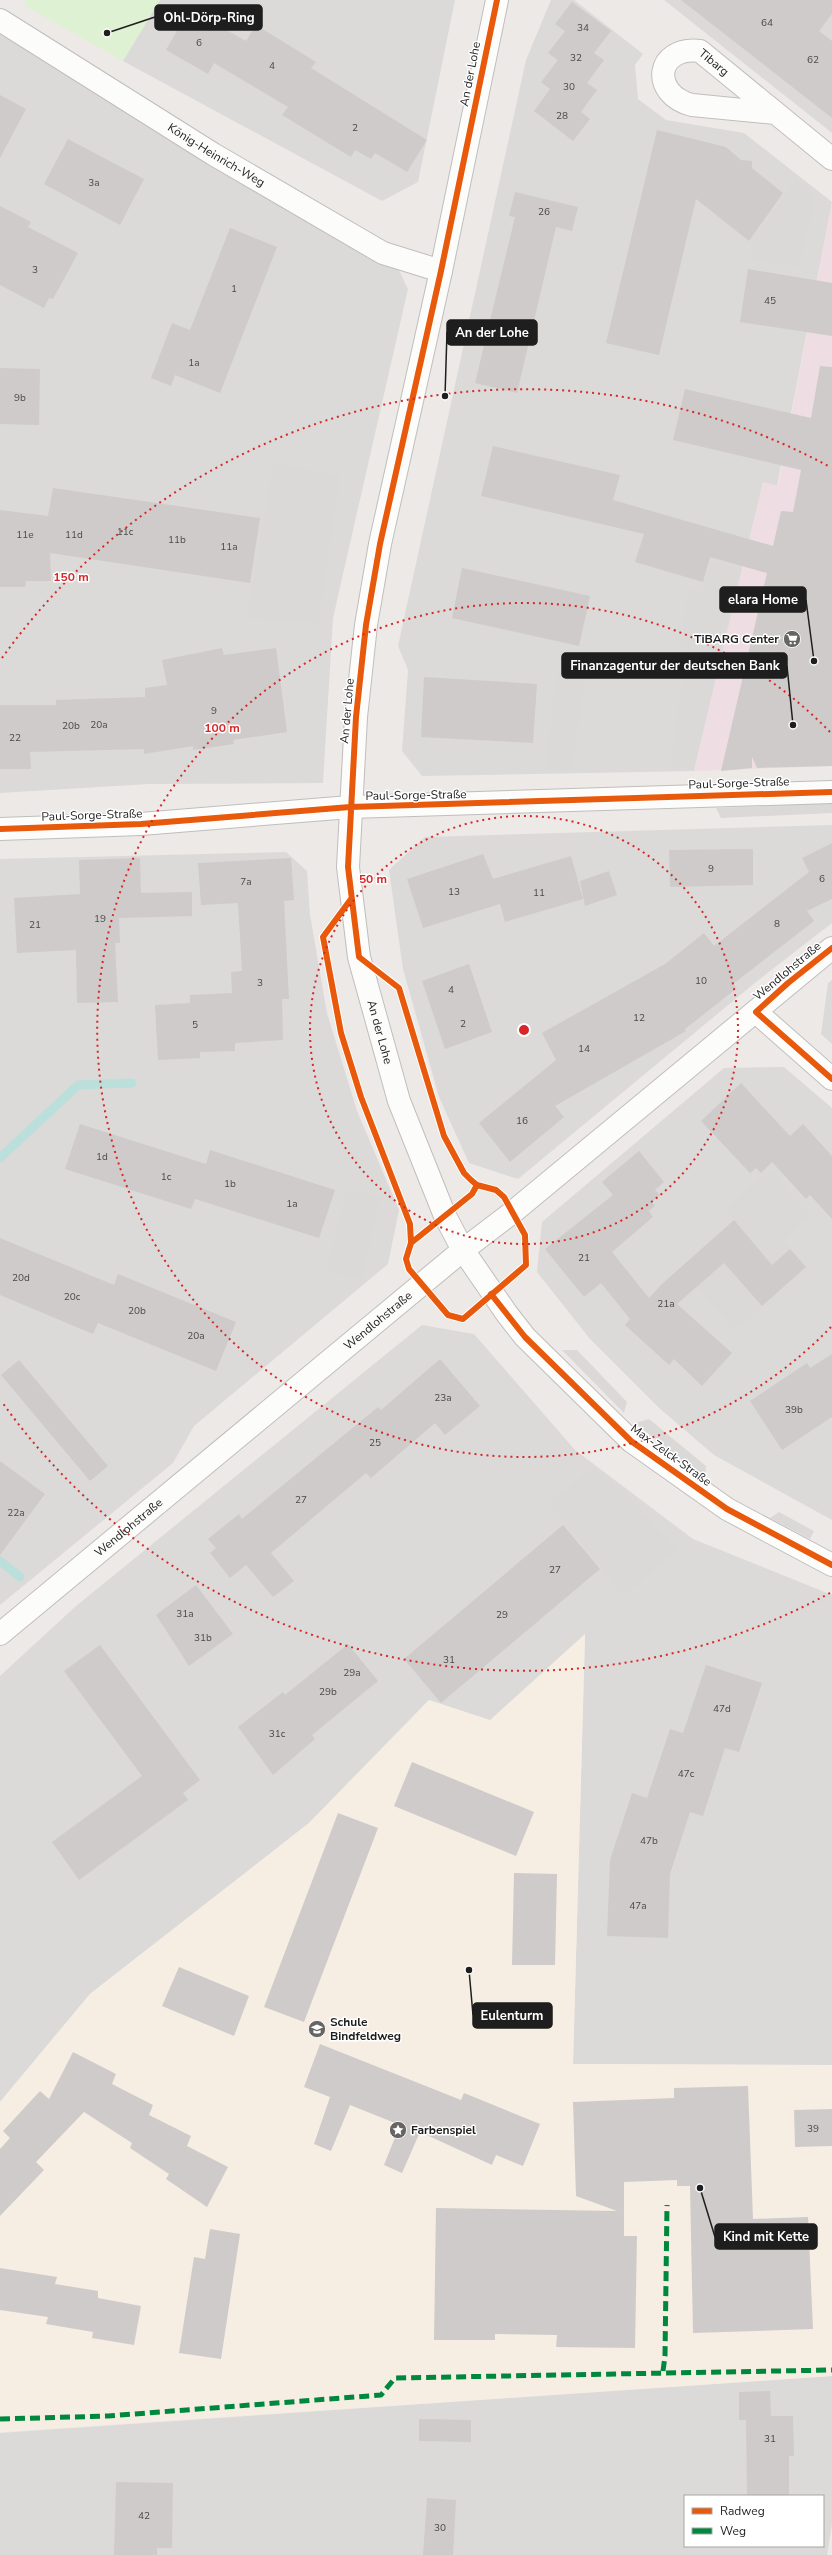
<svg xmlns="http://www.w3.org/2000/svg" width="832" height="2555" font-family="'Nunito Sans',sans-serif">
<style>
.residential{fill:#dcd9d9;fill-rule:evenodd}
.commercial{fill:#eedde2}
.education{fill:#f6eee3}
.religious{fill:#dbd9d8}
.park{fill:#def1d3}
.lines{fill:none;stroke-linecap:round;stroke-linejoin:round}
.stream{stroke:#bbdfda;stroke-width:9}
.building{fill:#cfcbca}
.minor-casing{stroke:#c0bebd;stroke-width:24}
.tertiary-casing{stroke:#c0bebd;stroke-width:24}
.minor{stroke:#fcfcfb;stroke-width:22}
.tertiary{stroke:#fcfcfb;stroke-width:22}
.quiet{stroke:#00873e;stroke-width:5;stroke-dasharray:10 5;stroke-linecap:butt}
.cycleway-casing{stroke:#fff;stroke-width:8}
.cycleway{stroke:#e8590c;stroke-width:6}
.ring{fill:none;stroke:#d62828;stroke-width:2;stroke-dasharray:2 4}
.labels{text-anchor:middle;stroke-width:3;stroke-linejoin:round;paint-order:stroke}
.number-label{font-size:10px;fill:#4a4949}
.street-label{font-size:12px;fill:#1e1e1e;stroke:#fff}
.poi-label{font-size:12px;font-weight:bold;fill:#1e1e1e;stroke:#fff;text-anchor:start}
.centre{fill:#d62828;stroke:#fff;stroke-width:2}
.ring-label{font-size:12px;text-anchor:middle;font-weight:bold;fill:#d62828;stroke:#fff;stroke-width:3;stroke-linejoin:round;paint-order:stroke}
.leader{fill:none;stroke:#1e1e1e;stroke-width:1.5}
.callout-dot{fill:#1e1e1e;stroke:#fff;stroke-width:1.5}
.callout{fill:#1e1e1e;stroke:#1e1e1e;stroke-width:1.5}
.callout-label{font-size:13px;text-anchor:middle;font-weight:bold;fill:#fff}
</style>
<rect width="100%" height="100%" fill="#ede9e7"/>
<path class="residential" d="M160,0H455L418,182L382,201L123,61Z
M551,0H574L643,54L635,65L638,99L666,120L744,133L832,202L777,486L763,482L694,771L422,776L402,751L408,670L398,646L526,60Z
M664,0H832V133Z
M0,30L388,248L408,289L333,618L323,783L149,784L0,793Z
M832,825V923L756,982L518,1179L469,1163L439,1097L403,969L389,870L425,837Z
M286,852L307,871L310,915L327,1013L357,1111L399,1210L388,1264L194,1426L173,1463L0,1605V859Z
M832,980V1044L821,1034L828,983Z
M784,1067L832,1108V1520L714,1455L658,1407L590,1339L537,1272L542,1222L724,1068Z
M422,1325L474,1334L575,1450L693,1539L832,1595V2065L573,2064L585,1635L490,1721L429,1700L309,1823L90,1994L0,2102V1676L76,1606Z
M832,2376V2524L827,2555H0V2433ZM685,2496H823V2546H685Z"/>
<path class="commercial" d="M832,202V766L694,771L763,482L778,486Z"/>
<path class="education" d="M585,1634L573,2064L832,2065V2376L0,2432V2102L90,1994L309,1823L429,1700L490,1720Z"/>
<path class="religious" d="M797,179L815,195L799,267L750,260L752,239Z
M274,462L340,476L318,623L247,618Z
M712,561L739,568L694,769L670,768L686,655L680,654L688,588L702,592Z
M557,673L586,675L572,770H545Z
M832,803V813L721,818L716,808Z
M770,1169L811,1215L783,1240L806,1267L735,1330L680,1268L734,1220L724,1210Z
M347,1190L381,1196L361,1279L327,1270Z
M562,1350H577L627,1402L624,1413Z
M649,1419L706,1466L705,1478L635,1423Z
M592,1467L608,1477L678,1549L624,1596L549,1504Z
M779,1512L814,1531L810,1539L770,1518Z"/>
<path class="park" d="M26,0H160L123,61L24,5Z"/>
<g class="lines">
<path class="stream" d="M0,1158L78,1085L132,1083
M0,1561L20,1577"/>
</g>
<path class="building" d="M681,0H832V14L819,31L832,41V118Z
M572,2L611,31L594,53L604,60L587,83L597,90L581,112L590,119L573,141L534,111L550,89L541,82L558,60L548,53L565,31L555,24Z
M189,9L246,41L256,25L316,62L311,68L427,140L407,172L375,153L371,159L355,150L351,157L282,115L288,107L214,63L208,74L166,50Z
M0,95L26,109L0,158Z
M657,130L726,147L741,160L752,161V168L783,193L749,241L696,199L659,355L606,343Z
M68,139L144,179L120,225L44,184Z
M515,192L578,207L572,231L556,227L517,393L475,383L515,217L509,216Z
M0,206L31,222L28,227L78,253L53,299L49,298L44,308L0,285Z
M230,228L277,247L220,393L175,375L171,386L151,378L172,323L190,330Z
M748,269L832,283V336L740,322Z
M820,366L832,367V766L757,768L752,757V768L721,771L767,573L710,557L703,582L635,562L644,534L481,496L493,446L620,475L613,500L773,546L781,511L793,512L801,470L673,440L685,389L811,418Z
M0,368L40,369L39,425L0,424Z
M53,488L260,518L250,583L50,553L51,581H26L25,587H0V510L48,516Z
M462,568L590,596L579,646L452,618Z
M222,648L224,655L276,648L287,732L233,740L234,744L193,750V746L144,754V749L30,752L31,769H0V705H56V700L145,697V688L167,685L162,660Z
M424,677L537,684L533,743L421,737Z
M832,843V899L807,911L814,921L733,984L737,988L685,1029L686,1031L555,1106L564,1117L510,1162L479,1123L556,1060L542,1033L665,964L704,933L714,946L809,872L802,858Z
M753,849V885L670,887L669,850Z
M483,854L493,879L571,856L583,899L505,922L500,904L423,928L407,879Z
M140,858L141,893L192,892V916L119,918L120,943H115L118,1002L77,1003L76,950L17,953L14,898L80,894L79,860Z
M291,858L294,900L284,901L289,999H282L283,1040L235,1043V1051L200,1052V1058L158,1060L155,1005L190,1003V995L232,993L231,972L242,971L238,903L201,905L198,863Z
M609,871L617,895L585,906L580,881Z
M469,964L492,1032L445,1049L422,981Z
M741,1083L790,1136L803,1124L832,1156V1219L810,1195L806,1199L772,1162L761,1173L756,1168L750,1173L701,1121Z
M80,1124L206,1164L210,1150L335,1190L319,1238L195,1199L191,1209L65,1169Z
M639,1151L664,1182L655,1190L660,1195L652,1202L655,1206L649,1211L653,1217L612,1252L649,1298L662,1284L734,1220L772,1265L790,1249L806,1267L762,1306L724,1263L677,1304L732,1353L702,1386L674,1359L669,1365L625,1325L630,1319L601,1283L584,1297L545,1249L613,1195L602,1182Z
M0,1238L114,1285L118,1274L236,1322L216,1371L98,1323L93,1334L0,1295Z
M832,1354V1417L782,1450L750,1401L807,1363L810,1368Z
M440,1359L480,1406L445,1435L435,1423L371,1478L366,1473L271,1553L294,1581L273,1597L246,1565L230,1578L210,1553L216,1548L208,1539L239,1514L242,1519L378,1407L381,1410Z
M19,1360L108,1466L90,1481L1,1375Z
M0,1461L45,1494L0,1555Z
M563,1525L600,1569L441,1703L404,1659Z
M196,1585L233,1634L189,1666L156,1615Z
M348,1644L378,1681L312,1735L315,1739L273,1775L238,1727L283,1692L285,1695Z
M100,1645L200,1780L183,1793L188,1800L79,1880L52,1842L142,1776L64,1671Z
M706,1665L762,1683L739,1752L725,1748L703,1816L690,1812L670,1874L668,1938L607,1936L610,1860L632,1793L647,1798L670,1729L683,1733Z
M412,1762L534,1812L516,1856L394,1806Z
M338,1813L378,1828L304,2022L264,2007Z
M514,1873L557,1874L555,1965H512Z
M179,1967L249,1996L234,2036L162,2006Z
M320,2044L461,2100L464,2093L540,2124L523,2166L496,2155L492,2165L420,2132L402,2173L384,2165L400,2125L350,2105L331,2151L314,2144L330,2097L304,2087Z
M73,2052L116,2074L112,2084L153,2105L149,2115L191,2136L187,2146L228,2167L207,2207L166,2179L169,2174L130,2148L132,2143L84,2112L36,2162L44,2170L0,2216V2149L10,2138L3,2131L40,2091L49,2099Z
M748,2086L753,2219L808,2217L813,2329L693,2333L690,2186H677V2180L624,2182V2236H637L635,2348L556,2347L557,2335L495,2334V2340H434L436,2208L617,2211L576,2196L573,2102L674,2098V2088Z
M832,2109V2146L795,2147L794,2110Z
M210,2229L240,2234L221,2359L179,2353L194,2257L205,2259Z
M0,2268L57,2277L55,2284L98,2291V2298L141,2306L134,2345L92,2338L93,2332L46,2324L48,2317L0,2310Z
M770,2391L771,2416H793L794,2456H789V2496H747L746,2420H739V2392Z
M419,2419L471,2420V2442L419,2441Z
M116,2482L173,2483L172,2548H157V2555H114Z
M427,2498L456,2500L453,2555H423Z"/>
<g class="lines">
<defs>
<g id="minor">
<path id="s1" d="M0,20L213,154L383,253L441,271"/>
<path id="s2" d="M775,113L692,105C650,94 655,46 700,51L832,159"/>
<path d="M350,807L832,792"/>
<path d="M756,1012L832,1079"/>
<path d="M463,1250L513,1212L832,948"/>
</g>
<g id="tertiary">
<path id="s3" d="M497,0L441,271L380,544L366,625L356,717L348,867L359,957L399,1101L445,1216L463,1250L507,1314L525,1337L631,1441L727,1509L832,1565"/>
<path d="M0,829L141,824L350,807"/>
<path id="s4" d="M0,1634L463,1250"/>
</g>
</defs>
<use href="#minor" class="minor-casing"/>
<use href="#tertiary" class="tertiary-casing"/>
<use href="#minor" class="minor"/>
<use href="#tertiary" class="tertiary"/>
<path class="quiet" d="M663,2371L665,2356L667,2205
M0,2419L108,2416L381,2395L395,2378L832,2370"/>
<defs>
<path id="cycleway" d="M0,829L141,824L350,807L832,792
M351,899L323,937L341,1033L361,1097L410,1224L411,1243L406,1259L409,1269L448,1315L463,1319L526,1265L525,1235L504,1197L496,1190L477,1185L471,1180L464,1173L444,1136L399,988L359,957L348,867L356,717L366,625L380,544L441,271L497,0
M832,948L788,983L756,1012L832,1079
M411,1243L472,1194L477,1185
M491,1294L525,1337L631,1441L727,1509L832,1565"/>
</defs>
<use href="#cycleway" class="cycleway-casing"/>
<use href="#cycleway" class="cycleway"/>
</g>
<g class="ring">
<circle cx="524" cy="1030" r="214"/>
<path d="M831 1327A427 427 0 1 1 831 733"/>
<path d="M830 1593A641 641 0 0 1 2 1402M2 658A641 641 0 0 1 830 467"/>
</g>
<defs>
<symbol id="supermarket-disc" viewBox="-11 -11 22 22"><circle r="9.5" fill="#666564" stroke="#fff"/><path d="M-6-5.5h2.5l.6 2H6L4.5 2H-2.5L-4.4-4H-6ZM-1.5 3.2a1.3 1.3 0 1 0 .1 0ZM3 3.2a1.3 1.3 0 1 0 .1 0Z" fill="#fff"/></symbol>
<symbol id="school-disc" viewBox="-11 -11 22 22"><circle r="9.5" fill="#666564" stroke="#fff"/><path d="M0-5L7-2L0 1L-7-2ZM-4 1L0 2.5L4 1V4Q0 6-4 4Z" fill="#fff"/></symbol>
<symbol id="sight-disc" viewBox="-11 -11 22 22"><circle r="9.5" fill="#666564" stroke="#fff"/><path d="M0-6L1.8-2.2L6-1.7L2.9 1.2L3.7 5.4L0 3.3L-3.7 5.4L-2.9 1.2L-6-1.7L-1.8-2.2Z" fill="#fff"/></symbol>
</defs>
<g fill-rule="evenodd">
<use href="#supermarket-disc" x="782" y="629" width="20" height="20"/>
<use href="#school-disc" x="307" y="2019" width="20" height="20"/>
<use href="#sight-disc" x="388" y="2120" width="20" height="20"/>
</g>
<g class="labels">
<g class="number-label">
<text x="767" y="26">64</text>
<text x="583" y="31">34</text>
<text x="199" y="46">6</text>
<text x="576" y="61">32</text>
<text x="813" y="63">62</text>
<text x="272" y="69">4</text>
<text x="569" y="90">30</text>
<text x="562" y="119">28</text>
<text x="355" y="131">2</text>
<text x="94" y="186">3a</text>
<text x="544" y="215">26</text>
<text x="35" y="273">3</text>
<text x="234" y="292">1</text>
<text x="770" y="304">45</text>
<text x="194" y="366">1a</text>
<text x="20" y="401">9b</text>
<text x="125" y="535">11c</text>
<text x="25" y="538">11e</text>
<text x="74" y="538">11d</text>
<text x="177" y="543">11b</text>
<text x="229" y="550">11a</text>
<text x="214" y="714">9</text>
<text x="99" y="728">20a</text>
<text x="71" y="729">20b</text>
<text x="15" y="741">22</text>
<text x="711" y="872">9</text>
<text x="822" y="882">6</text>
<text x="246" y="885">7a</text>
<text x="454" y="895">13</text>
<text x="539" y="896">11</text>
<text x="100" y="922">19</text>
<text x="777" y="927">8</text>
<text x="35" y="928">21</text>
<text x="701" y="984">10</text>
<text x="260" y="986">3</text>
<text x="451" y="993">4</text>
<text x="639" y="1021">12</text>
<text x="463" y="1027">2</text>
<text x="195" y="1028">5</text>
<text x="584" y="1052">14</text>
<text x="522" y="1124">16</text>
<text x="102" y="1160">1d</text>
<text x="166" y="1180">1c</text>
<text x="230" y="1187">1b</text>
<text x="292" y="1207">1a</text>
<text x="584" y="1261">21</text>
<text x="21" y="1281">20d</text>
<text x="72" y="1300">20c</text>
<text x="666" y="1307">21a</text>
<text x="137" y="1314">20b</text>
<text x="196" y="1339">20a</text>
<text x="443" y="1401">23a</text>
<text x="794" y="1413">39b</text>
<text x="375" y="1446">25</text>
<text x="301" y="1503">27</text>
<text x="16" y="1516">22a</text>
<text x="555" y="1573">27</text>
<text x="185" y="1617">31a</text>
<text x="502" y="1618">29</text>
<text x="203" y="1641">31b</text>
<text x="449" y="1663">31</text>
<text x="352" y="1676">29a</text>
<text x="328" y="1695">29b</text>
<text x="722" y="1712">47d</text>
<text x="277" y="1737">31c</text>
<text x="686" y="1777">47c</text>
<text x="649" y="1844">47b</text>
<text x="638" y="1909">47a</text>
<text x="813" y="2132">39</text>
<text x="770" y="2442">31</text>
<text x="144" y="2519">42</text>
<text x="440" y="2531">30</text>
</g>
<g class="street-label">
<text dy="4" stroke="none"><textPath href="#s2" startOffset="196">Tibarg</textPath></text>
<text transform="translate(470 74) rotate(-79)" y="4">An der Lohe</text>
<text dy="4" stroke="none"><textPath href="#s1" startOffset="255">König-Heinrich-Weg</textPath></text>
<text transform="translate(347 711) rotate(-85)" y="4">An der Lohe</text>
<text transform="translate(739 783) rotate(-2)" y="4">Paul-Sorge-Straße</text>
<text transform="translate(416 795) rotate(-1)" y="4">Paul-Sorge-Straße</text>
<text transform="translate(92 815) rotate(-2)" y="4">Paul-Sorge-Straße</text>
<text transform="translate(787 971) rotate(-40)" y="4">Wendlohstraße</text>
<text dy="4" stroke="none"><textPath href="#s3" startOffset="1050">An der Lohe</textPath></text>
<text dy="4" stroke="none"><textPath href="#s4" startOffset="491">Wendlohstraße</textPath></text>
<text transform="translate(671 1455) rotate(36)" y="4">Max-Zelck-Straße</text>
<text dy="4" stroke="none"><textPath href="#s4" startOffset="167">Wendlohstraße</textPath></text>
</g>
<g class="poi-label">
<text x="779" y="643" text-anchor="end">TiBARG Center</text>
<text x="330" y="2026">Schule<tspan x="330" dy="14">Bindfeldweg</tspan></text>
<text x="411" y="2134">Farbenspiel</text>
</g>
</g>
<circle cx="524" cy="1030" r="6" class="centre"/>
<g class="ring-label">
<text x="71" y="581">150 m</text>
<text x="222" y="732">100 m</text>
<text x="373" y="883">50 m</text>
</g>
<path class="leader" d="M107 33L155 17M445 396L447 332M814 661L806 600M793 725L787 666M469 1970L473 2015M700 2188L715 2237"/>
<g class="callout-dot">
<circle cx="107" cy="33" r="4"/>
<circle cx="445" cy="396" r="4"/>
<circle cx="814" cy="661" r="4"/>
<circle cx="793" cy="725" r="4"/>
<circle cx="469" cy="1970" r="4"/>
<circle cx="700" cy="2188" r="4"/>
</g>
<g class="callout">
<rect x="155" y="5" width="107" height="25" rx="4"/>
<rect x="447" y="320" width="90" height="25" rx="4"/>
<rect x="720" y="587" width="86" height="25" rx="4"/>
<rect x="562" y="653" width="225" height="25" rx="4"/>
<rect x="473" y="2003" width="79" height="25" rx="4"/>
<rect x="715" y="2224" width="102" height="25" rx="4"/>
</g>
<g class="callout-label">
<text x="209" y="22">Ohl-Dörp-Ring</text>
<text x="492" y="337">An der Lohe</text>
<text x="763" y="604">elara Home</text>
<text x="675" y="670">Finanzagentur der deutschen Bank</text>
<text x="512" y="2020">Eulenturm</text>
<text x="766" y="2241">Kind mit Kette</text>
</g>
<rect x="684" y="2495" width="140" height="52" fill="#ffffff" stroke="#a5a5a5"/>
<rect x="692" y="2508" width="20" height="6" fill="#e8590c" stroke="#a5a5a5"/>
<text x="720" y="2515" font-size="12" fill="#1e1e1e">Radweg</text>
<rect x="692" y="2528" width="20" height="6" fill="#00873e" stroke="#a5a5a5"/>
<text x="720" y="2535" font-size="12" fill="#1e1e1e">Weg</text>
</svg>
